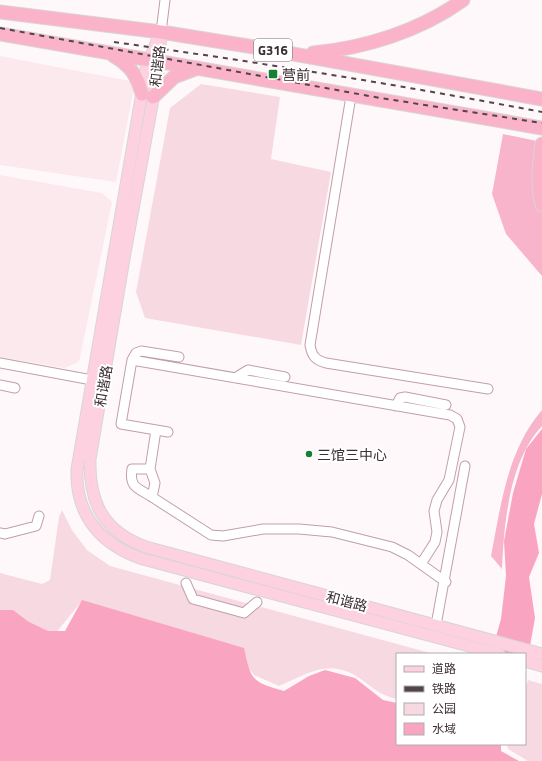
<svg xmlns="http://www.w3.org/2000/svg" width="542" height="761" font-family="'Titillium Web','Noto Sans SC',sans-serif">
	<rect width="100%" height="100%" fill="#fff8fa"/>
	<path fill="#fbe9ee" d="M0 56 135 82 116 182 0 165Z
		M0 175 102 193 112 202 79 362 64 368 0 357Z"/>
	<path fill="#f7d9e2" d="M201 84 280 97 271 159 331 172 301 345 145 318 136 292 170 108Z
		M62 510 72 530 87 550 110 566 434 654H397V699C382 696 374 689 362 680 330 657 310 673 279 686L254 675 234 650 81 602 55 634 0 611V573L42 584 50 580 59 517Z
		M528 680 542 684V761H528L508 749 507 744H525V689Z"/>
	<path fill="#f8b4ca" d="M503 134 542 142V276L506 234 492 194Z
		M542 410V426C509 461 504 524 502 569L491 556C501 505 507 451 542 410Z"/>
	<path fill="#f9a5c1" d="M542 429V494L534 524 539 553 529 577 535 618 525 674V654H491L501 619 506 576 504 541 513 493 526 449Z
		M82 600 244 648C251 680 251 682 284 691L309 676 325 670 355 678 383 700 397 703V744H501V751L519 761H0V610H13L29 622 48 631H65Z"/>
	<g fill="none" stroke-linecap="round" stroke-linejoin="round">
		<defs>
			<path id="minor" d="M161 32 165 0
				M351 96 310 345C312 356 315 360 326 363L488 389
				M132 360 136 353 141 351 179 357
				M0 363 92 380
				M235 378 248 370 285 377
				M0 385 15 388
				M396 406 400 398 405 397 446 405
				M156 430 150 469 155 483 152 497 211 535 223 536 263 529H299L332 532 392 547 408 555 446 582
				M168 432 121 424 132 360 450 415 457 419 460 427 449 480 437 500 434 511 437 532 435 542 421 564
				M150 469H132C129 488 138 488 152 497
				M0 533 5 534 36 526 39 516
				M186 583 193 599 244 613 257 602
				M436 625 465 466"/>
			<path id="major" d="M161 32 158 72 125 253 90 459C89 503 103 531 146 547L542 654
				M158 38 146 69 77 469C75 515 101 545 143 559L499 654
				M525 661 542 666"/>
			<path id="highway" d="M0 12 161 32 254 47 542 99
				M0 34 542 128
				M313 53C365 48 420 31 463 0
				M114 56C131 66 137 76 142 94
				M153 97 174 77 198 68
				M542 144C539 165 537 185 542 205"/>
		</defs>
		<use href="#minor" stroke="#c09fa9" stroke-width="11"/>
		<use href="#major" stroke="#d8d5d6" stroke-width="13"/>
		<use href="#highway" stroke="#d8d5d6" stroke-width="15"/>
		<use href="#minor" stroke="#fff" stroke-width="9"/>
		<use href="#major" stroke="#fdd1df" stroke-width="11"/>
		<use href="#highway" stroke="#fbb3ca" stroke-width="13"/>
		<path stroke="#524549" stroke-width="2" stroke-dasharray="5 5" stroke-linecap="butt" d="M0 28 380 98 542 123
			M114 42C257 62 400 85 542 112"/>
	</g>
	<g fill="#148036" stroke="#fff" stroke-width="1.5">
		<rect x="268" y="69" width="10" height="10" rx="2"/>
		<circle cx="309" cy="454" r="4"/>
	</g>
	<g text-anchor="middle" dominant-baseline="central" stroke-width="4" stroke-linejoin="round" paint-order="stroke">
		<rect fill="#fff" stroke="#766d70" stroke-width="1" x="254" y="39" width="38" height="22" rx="3"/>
		<g font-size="13" font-weight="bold" fill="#3c2f33">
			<text x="273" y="50">G316</text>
		</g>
		<g font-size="14" fill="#3c2f33" stroke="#fff">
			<text transform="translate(157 66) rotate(-83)">和谐路</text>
			<text transform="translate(103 386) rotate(-80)">和谐路</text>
			<text transform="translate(347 601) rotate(15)">和谐路</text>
		</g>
		<g font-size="14" fill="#3c2f33" stroke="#fff" text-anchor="start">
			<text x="282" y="74">营前</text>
			<text x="317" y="454">三馆三中心</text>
		</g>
	</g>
	<rect x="396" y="653" width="130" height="92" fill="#ffffff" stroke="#b1acad"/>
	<rect x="404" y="666" width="20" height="6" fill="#fdd1df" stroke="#b1acad"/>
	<text x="432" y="673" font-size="12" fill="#3c2f33">道路</text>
	<rect x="404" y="686" width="20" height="6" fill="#524549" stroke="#b1acad"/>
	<text x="432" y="693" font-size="12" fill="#3c2f33">铁路</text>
	<rect x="404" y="703" width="20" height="12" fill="#f7d9e2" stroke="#b1acad"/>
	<text x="432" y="713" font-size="12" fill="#3c2f33">公园</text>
	<rect x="404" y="723" width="20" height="12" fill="#f9a5c1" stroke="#b1acad"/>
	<text x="432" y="733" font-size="12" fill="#3c2f33">水域</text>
</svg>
